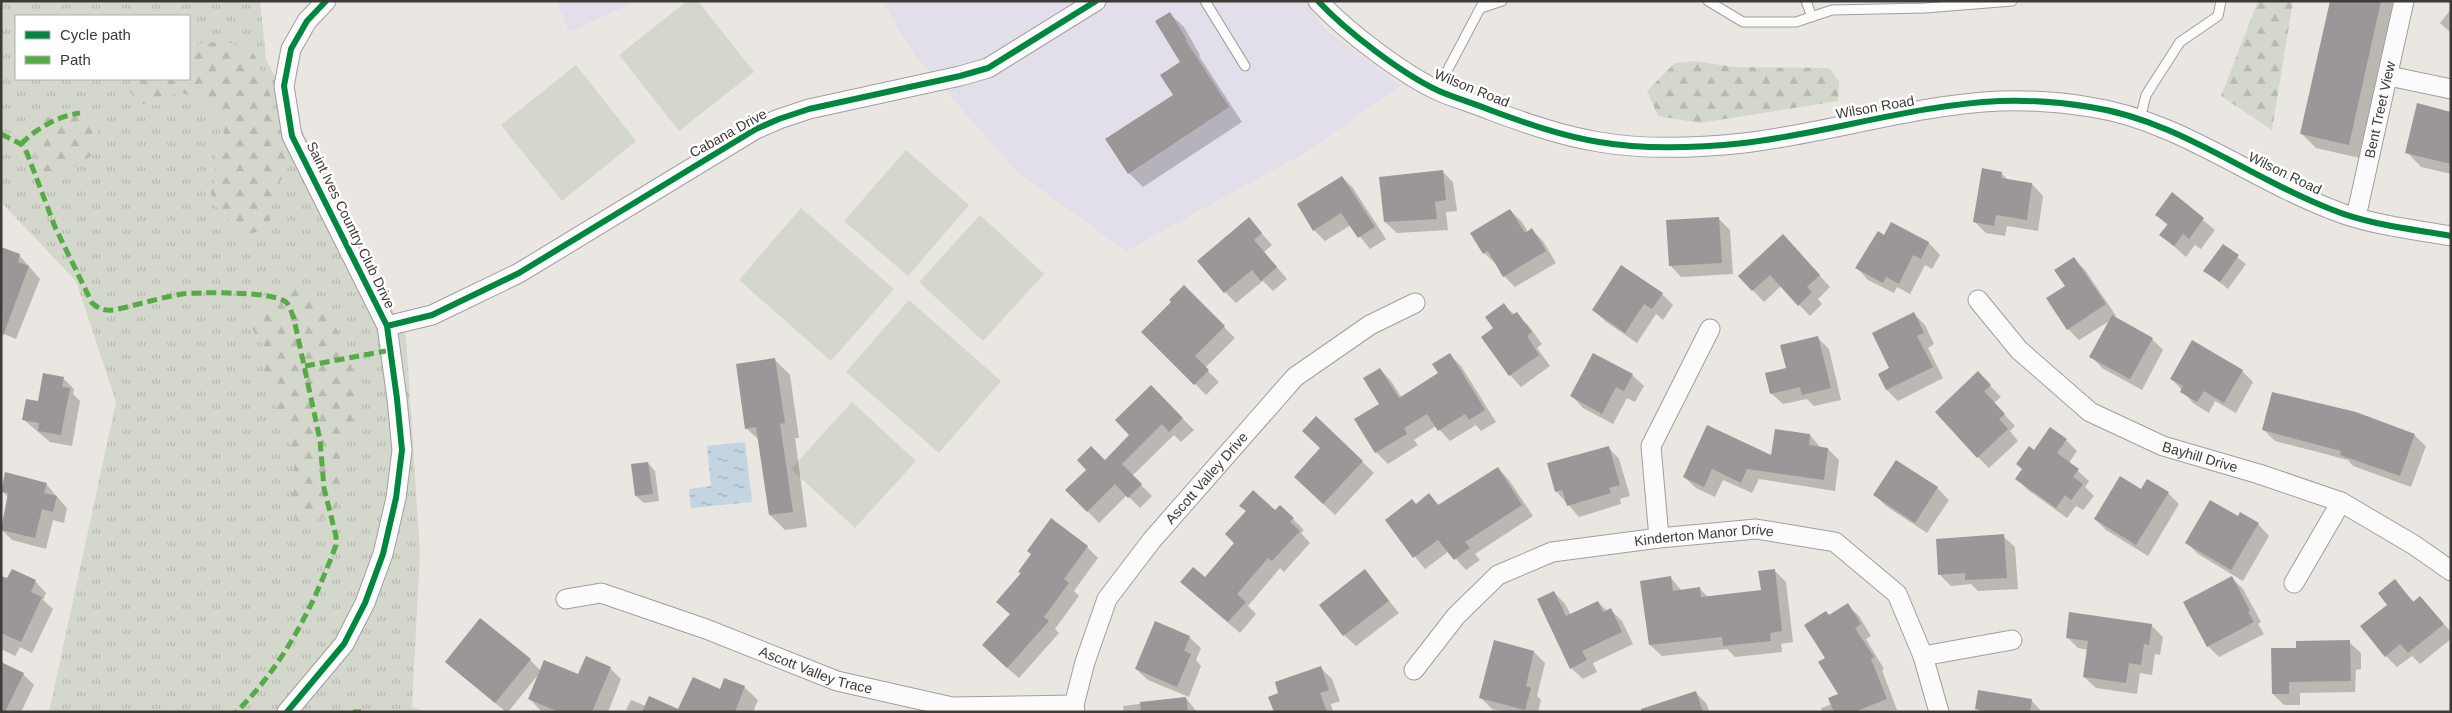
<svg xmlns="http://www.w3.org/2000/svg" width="2452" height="713" font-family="Arial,sans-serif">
	<defs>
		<pattern id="grass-tufts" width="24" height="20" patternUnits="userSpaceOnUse" patternTransform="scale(1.25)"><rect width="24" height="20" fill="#d4d7cb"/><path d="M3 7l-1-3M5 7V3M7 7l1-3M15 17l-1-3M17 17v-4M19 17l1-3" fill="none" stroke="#b7b9af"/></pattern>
		<pattern id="forest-firs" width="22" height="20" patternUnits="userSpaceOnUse" patternTransform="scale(1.25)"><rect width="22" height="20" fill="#d4d7cb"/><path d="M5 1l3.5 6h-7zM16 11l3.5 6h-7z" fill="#b7b9af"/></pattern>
		<pattern id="water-ripples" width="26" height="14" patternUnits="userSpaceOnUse" patternTransform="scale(1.25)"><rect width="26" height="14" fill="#c3d5e1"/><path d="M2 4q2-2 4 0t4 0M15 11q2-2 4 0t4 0" fill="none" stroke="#a0aeb7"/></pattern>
	</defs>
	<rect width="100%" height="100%" fill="#eae6e2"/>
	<path fill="#e3dfea" d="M557 1H637L569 32Z
		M882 1H1306L1323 27 1400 86 1308 151 1126 251 1018 173 915 56Z"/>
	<path fill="url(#grass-tufts)" fill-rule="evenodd" d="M1 1H260L266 59 406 337 420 552 412 707 428 712H49L116 402 76 281 1 202ZM16 16H189V79H16Z"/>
	<path fill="url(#forest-firs)" d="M2258 1H2293L2272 130 2221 96Z
		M213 42 232 43 254 54 269 89 274 113 288 149 287 174 273 187 272 208 268 231 244 234 234 229 225 215 214 205 211 193 215 176 216 154 224 133C214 106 205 99 178 92L158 105 138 104 130 91 132 79H189V45Z
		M1695 61 1733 67 1829 68 1839 81 1838 101 1700 123 1658 116 1647 91 1675 63Z
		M72 107 94 120 98 133 91 156 73 167 51 175 38 169 32 145 36 127 50 116Z
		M296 285C302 288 311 290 317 295 321 298 323 306 326 311 338 331 361 373 361 396 362 418 348 423 346 438 339 484 360 512 298 525L291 503 295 461 262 366 264 347 251 327 255 310 276 292Z"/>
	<path fill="#d4d7cb" d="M687 1H698L754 72 679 131 619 55Z
		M576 65 636 141 562 201 501 125Z
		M906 150 969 205 908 276 844 221Z
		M801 208 894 289 831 361 739 280Z
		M980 215 1044 274 983 341 919 282Z
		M909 300 1001 381 939 453 846 372Z
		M852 402 916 461 855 528 791 469Z"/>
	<path fill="url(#water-ripples)" d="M745 442 752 502 691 508 689 489 711 486 707 446Z"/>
	<path fill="#0003" d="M2331 1H2391L2397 8 2364 159 2316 148 2301 133Z
		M2451 9V33L2440 23Z
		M1169 13 1184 27 1200 55 1199 56 1242 122 1143 187 1129 173 1174 95 1182 62Z
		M2451 113V174L2421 167 2407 152Z
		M1442 171 1453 182 1457 211 1446 212 1448 230 1397 233 1385 222Z
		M2001 173 2009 181 2032 184 2043 196 2038 231 2007 226 2005 236 1986 233 1975 222Z
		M1342 177 1353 188 1386 239 1370 249 1351 225 1325 241 1314 230Z
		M2172 194 2215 230 2201 249 2195 245 2186 257 2161 235 2168 226 2157 215Z
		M1510 210 1522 222 1528 232 1532 230 1543 241 1556 263 1515 287 1504 276 1496 264 1484 253Z
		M1718 218 1730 230 1733 274 1681 277 1670 265Z
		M1249 219 1272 245 1264 252 1287 279 1273 291 1263 281 1236 303 1225 292Z
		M1891 224 1929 243 1940 255 1932 269 1925 265 1910 294 1897 287 1894 293 1868 280 1857 268 1885 237Z
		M2223 246 2246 264 2228 289 2205 271Z
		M1794 247 1830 287 1818 299 1822 304 1810 316 1781 286 1764 302 1739 276Z
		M1 248 20 256 40 279 16 339 1 333Z
		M2074 259 2085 270 2116 316 2114 318 2152 339 2163 350 2142 390 2102 368 2091 356 2111 320 2079 340 2068 329 2048 299 2066 286Z
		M1184 287 1235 338 1205 368 1219 382 1206 395 1143 332 1173 303Z
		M1662 294 1673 305 1663 320 1656 314 1637 343 1605 321 1593 310Z
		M1503 305 1528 325 1542 344 1537 348 1550 366 1521 387 1510 375 1483 337 1495 328Z
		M1913 313 1925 325 1934 344 1928 348 1943 378 1898 401 1887 390 1880 374 1891 369Z
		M1818 338 1829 349 1841 400 1814 406 1807 399 1783 404 1771 393 1787 369Z
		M1450 355 1461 366 1496 422 1481 431 1476 425 1450 441 1436 426 1414 440 1418 445 1388 464 1376 452 1356 419 1381 404 1380 369 1391 381 1402 398 1440 374Z
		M775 360 790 375 799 438H795L807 527 785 530 770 515 760 441 746 428Z
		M2242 371 2253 382 2236 413 2215 401 2209 413 2193 403 2171 378Z
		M1978 373 2001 397 1994 403 2015 426 2010 431 2018 441 1989 468 1978 457Z
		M1632 375 1644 386 1635 402 1627 398 1613 424 1583 408 1572 396Z
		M63 378 74 389 73 394 80 401 72 446 50 442 24 420Z
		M1151 387 1194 430 1181 442 1174 435 1132 476 1152 496 1140 508 1127 495 1099 523 1067 490 1105 462 1131 435Z
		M1316 418 1374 473 1335 515 1307 488 1322 449Z
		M1708 426 1772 456 1810 435 1821 448 1828 449 1839 460 1835 491 1759 479 1752 493 1723 480 1715 497 1696 488 1684 477Z
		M2264 430 2414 435 2426 446 2411 487 2353 466 2348 460 2275 441Z
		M2066 440 2077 451 2069 463 2089 481 2085 487 2094 496 2083 510 2076 506 2067 518 2028 490 2017 479Z
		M1608 447 1619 459 1630 496 1620 499 1621 504 1579 517 1556 491Z
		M1896 462 1937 488 1949 500 1927 533 1886 506 1875 495Z
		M648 463 655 471 659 501 644 503 636 496Z
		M1498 468 1509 480 1533 516 1475 554 1480 560 1466 570 1449 551 1425 569 1386 521 1416 505 1429 495 1440 506Z
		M46 484 67 508 64 523 53 520 46 549 12 540 1 529 9 498 2 491Z
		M2142 491 2168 493 2179 504 2148 556 2106 530 2095 519Z
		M1275 512 1293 519 1304 530 1301 533 1310 543 1284 572 1280 568 1248 606 1256 614 1240 633 1193 593 1205 579Z
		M2240 514 2258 524 2269 536 2243 581 2198 554 2187 543 2238 518Z
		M2003 536 2015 547 2018 589 1978 591 1971 584 1951 586 1940 575Z
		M1087 547 1098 558 1074 591 1079 596 1055 629 1059 633 1019 678 995 657 1011 615 997 602Z
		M1365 571 1399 613 1356 646 1344 635Z
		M1775 571 1786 582 1793 642 1781 644 1782 652 1735 657 1727 649 1662 656 1650 645 1641 582 1670 577 1682 591 1699 588 1708 597 1762 591Z
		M1 577 8 580 35 581 46 593 43 600 53 609 32 653 20 647 15 656 1 649Z
		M2232 578 2243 589 2261 622 2258 624 2264 634 2219 657 2208 646Z
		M2395 581 2414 602 2420 597 2451 632V639L2420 664 2412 656 2397 667 2386 656Z
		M1554 592 1565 604 1571 615 1598 602 1607 611 1610 609 1622 621 1633 644 1593 663 1597 672 1583 679 1571 668Z
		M1847 605 1859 616 1871 636 1866 639 1884 669 1882 670 1897 710 1822 712 1821 708 1832 704 1840 694 1827 659 1830 616Z
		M2151 625 2163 637 2160 655 2155 654 2152 675 2140 673 2137 694 2096 688 2084 677 2088 650 2078 648 2067 637Z
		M1189 637 1201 648 1196 660 1201 666 1189 697 1148 680 1136 669Z
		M2349 642 2361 653V669L2356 670 2355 692 2300 693V705H2284L2273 694 2297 649Z
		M1534 652 1545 663 1537 696 1541 700 1538 712H1503L1492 709 1480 697Z
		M530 660 541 671 579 676 610 668 621 679 608 712H545L540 710 529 698 538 675 508 712H506L446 662Z
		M1321 668 1332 679 1340 701 1331 704 1333 712H1275L1280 694Z
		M23 674 34 685 21 712H1Z
		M744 687 758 700 753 712 626 710 631 700 646 706 679 711 721 691Z
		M1695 692 1707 704 1709 712H1637Z
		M1186 698 1197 712H1124L1123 706Z
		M2031 700 2042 712H1980L1977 709Z"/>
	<path fill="#9b9799" d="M2330 1H2381L2349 145 2300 134Z
		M1170 12 1187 40 1186 41 1229 107 1128 174 1105 139 1173 95 1160 75 1180 62 1155 21Z
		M2417 103 2451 112V164L2405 153Z
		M1982 168 2002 172 2001 178 2032 183 2027 220 1996 215 1994 226 1973 222Z
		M1443 170 1446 200 1435 202 1437 219 1384 222 1379 177Z
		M1342 176 1375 227 1358 238 1341 213 1313 231 1297 204Z
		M2172 192 2204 218 2189 239 2183 234 2174 246 2159 235 2168 224 2155 215Z
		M1510 209 1525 233 1532 228 1546 251 1503 277 1488 251 1483 254 1470 233Z
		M1249 217 1262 233 1254 240 1277 267 1261 281 1252 270 1224 293 1197 261Z
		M1719 217 1722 263 1669 266 1666 220Z
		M1891 222 1929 242 1921 259 1913 255 1899 284 1886 277 1883 283 1855 268 1878 231 1884 235Z
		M1783 234 1820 275 1807 287 1812 292 1798 306 1770 275 1752 291 1738 276Z
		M2223 244 2239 255 2220 282 2203 271Z
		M1 247 20 254 18 262 29 266 3 336Z
		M2074 257 2106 304 2067 330 2046 298 2065 286 2054 270Z
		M1621 265 1663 293 1652 309 1644 304 1625 333 1592 310Z
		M1184 285 1225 326 1195 356 1209 370 1194 385 1141 332 1171 302 1169 300Z
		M1504 303 1512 315 1517 312 1532 332 1527 336 1539 355 1509 376 1481 337 1493 328 1485 317Z
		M1914 312 1924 333 1917 336 1933 367 1886 390 1878 374 1889 368 1872 333Z
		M2112 315 2153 338 2130 379 2089 357Z
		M1818 336 1831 388 1802 395 1800 387 1770 394 1765 373 1786 368 1780 345Z
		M2192 340 2243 370 2224 403 2204 391 2197 402 2180 392 2183 386 2170 379Z
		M1450 353 1485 410 1469 420 1465 414 1438 431 1427 414 1404 428 1407 434 1375 453 1354 419 1379 404 1363 378 1380 368 1399 398 1438 373 1432 364Z
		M1593 353 1633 374 1624 391 1616 387 1602 414 1570 396Z
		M775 358 785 423 780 424 793 512 769 515 756 427 745 429 736 364Z
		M1978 371 1991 385 1984 391 2005 414 1999 419 2008 429 1977 458 1935 412Z
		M43 373 64 377 62 387 70 388 61 435 38 431 39 423 22 420 26 399 38 401Z
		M1151 385 1183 418 1169 432 1162 424 1122 464 1142 484 1128 498 1115 484 1087 512 1065 490 1086 470 1077 460 1091 446 1105 460 1129 435 1115 420Z
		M2272 392 2356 412 2415 434 2400 476 2340 455 2341 451 2262 430Z
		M1316 416 1363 461 1323 504 1294 477 1320 448 1302 431Z
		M1707 425 1771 455 1775 429 1810 434 1809 445 1828 448 1824 480 1747 469 1741 483 1712 469 1704 487 1683 477Z
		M2050 427 2067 439 2057 453 2079 469 2073 477 2083 484 2071 500 2065 495 2056 508 2015 479 2022 469 2016 464 2029 446 2034 450Z
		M1609 446 1620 485 1609 488 1611 493 1567 506 1562 490 1555 492 1547 463Z
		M1896 460 1938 487 1915 523 1873 495Z
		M648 462 653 494 635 496 631 464Z
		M1498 467 1522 505 1465 542 1470 548 1454 560 1438 540 1413 558 1385 520 1412 499 1416 504 1429 493 1438 505Z
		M5 472 47 483 44 493 57 496 53 512 42 509 35 538 1 530 8 493 1 492Z
		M2120 476 2141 489 2147 479 2169 492 2136 545 2094 519Z
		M1253 490 1275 510 1280 505 1294 518 1290 522 1300 531 1272 561 1268 558 1237 594 1246 602 1228 622 1180 582 1193 567 1205 577 1234 543 1225 534 1246 511 1239 506Z
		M2210 500 2238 516 2240 512 2259 523 2231 570 2185 543Z
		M1051 518 1088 546 1064 579 1069 583 1044 617 1049 621 1007 668 982 645 1010 614 996 602 1021 573 1018 572 1031 554 1027 551Z
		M2004 534 2007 578 1965 580V573L1938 575 1936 539Z
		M12 569 36 580 31 592 42 597 21 642 1 633V576L7 578Z
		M1365 569 1389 601 1343 636 1319 605Z
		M1775 569 1782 631 1770 633 1771 641 1723 646 1722 637 1649 645 1640 581 1671 576 1673 591 1700 587 1701 597 1761 590 1758 571Z
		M2232 576 2250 611 2248 612 2254 622 2207 647 2183 602Z
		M2395 579 2413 602 2420 596 2444 624 2408 653 2400 644 2385 657 2360 626 2387 605 2378 593Z
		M1554 591 1566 616 1598 601 1603 612 1611 608 1622 632 1582 651 1587 660 1570 669 1537 599Z
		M1848 603 1861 624 1855 628 1874 657 1871 659 1887 699 1854 712H1834L1828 698 1838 694 1818 662 1825 658 1804 625 1826 611 1829 615Z
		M2069 612 2152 624 2149 645 2144 644 2141 665 2129 663 2126 683 2083 677 2088 641 2066 638Z
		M480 618 531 659 495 703 445 662Z
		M1155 621 1190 636 1184 651 1191 654 1177 687 1135 669Z
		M1494 640 1534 651 1526 686 1531 688 1525 710 1479 698Z
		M2350 640 2351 681 2289 682V694H2272L2271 648H2296V641Z
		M586 656 611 667 592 712H559L528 699 544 660 578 674Z
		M1 662 24 673 5 712H1Z
		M1321 666 1329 690 1320 693 1327 712H1274L1268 697 1278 693 1275 682Z
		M693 677 720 689 724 678 745 686 735 712H642L649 696 678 709Z
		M1978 690 2032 699 2030 712H1992L1975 709Z
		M1696 691 1703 712H1641V709Z
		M1186 697 1188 712H1141L1140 702Z"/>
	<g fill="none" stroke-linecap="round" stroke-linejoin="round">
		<defs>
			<path id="lane" d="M1205 1 1245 66
				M1708 1 1743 22H1796L1832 10 1925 8 2012 1
				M1806 1 1812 17
				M1481 8 1502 1
				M1437 90 1484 1
				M2140 119 2146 95 2180 42 2218 16 2221 1"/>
			<g id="street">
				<path d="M1318 1C1346 31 1402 74 1439 91 1455 98 1473 103 1490 110 1525 123 1562 136 1599 142 1645 150 1697 148 1744 143 1829 133 1913 105 2000 101 2030 100 2060 102 2090 107 2178 120 2251 179 2333 210 2370 225 2412 229 2451 236"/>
				<path d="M2389 76 2451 89"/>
				<path id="s1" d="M2356 217 2404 1"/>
				<path id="s2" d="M1978 300 2019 350 2090 412 2163 446 2259 474 2341 502 2414 545 2451 571"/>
				<path d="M387 326 432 315 519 273 756 129 779 119 809 109 960 76 988 68 1096 1"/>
				<path d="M1659 538 1651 446 1710 329"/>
				<path d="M2294 583 2341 502"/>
				<path id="s3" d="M566 599 601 593 706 629 837 681 952 707 1074 705"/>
				<path d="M1923 656 2012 640"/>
				<path id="s4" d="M1414 670 1456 616 1498 575 1552 552 1659 538 1756 529 1835 542 1897 594 1923 656 1939 712"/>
				<path d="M287 712 344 644 365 603 383 554 396 498 402 450 397 399 387 326 292 136 284 86 291 49 307 21 326 1"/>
				<path id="s5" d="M1075 712 1074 705 1085 662 1107 599 1152 540 1295 377 1370 325 1415 303"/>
			</g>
		</defs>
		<use href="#lane" stroke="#a29e9c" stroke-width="11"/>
		<use href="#street" stroke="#a29e9c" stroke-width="21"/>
		<use href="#lane" stroke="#fcfbfb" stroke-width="9"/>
		<use href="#street" stroke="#fcfbfb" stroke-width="19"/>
		<path stroke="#55ac46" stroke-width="5" stroke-dasharray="10 5" stroke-linecap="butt" d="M1 134 21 144 27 153 55 227 92 303C99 309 105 311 114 310 137 305 159 298 182 294 200 292 273 291 286 302 290 306 292 314 294 319L320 440 324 488 336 536V545C314 605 283 667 236 712
			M21 144C37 128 58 116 80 113
			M305 366 391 350
			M353 712H361"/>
		<defs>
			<path id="cycleway" d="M1318 1C1346 31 1402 74 1439 91 1455 98 1473 103 1490 110 1525 123 1562 136 1599 142 1645 150 1697 148 1744 143 1829 133 1913 105 2000 101 2030 100 2060 102 2090 107 2178 120 2251 179 2333 210 2370 225 2412 229 2451 236
				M387 326 432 315 519 273 756 129 779 119 809 109 960 76 988 68 1096 1
				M287 712 344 644 365 603 383 554 396 498 402 450 397 399 387 326 292 136 284 86 291 49 307 21 326 1"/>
		</defs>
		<use href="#cycleway" stroke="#fff" stroke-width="9"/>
		<use href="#cycleway" stroke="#00873e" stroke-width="6"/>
	</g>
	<g text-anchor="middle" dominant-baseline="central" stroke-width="5" stroke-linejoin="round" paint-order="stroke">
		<g font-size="14" fill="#3e3a38" stroke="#fff">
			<text transform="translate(1472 88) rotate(22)">Wilson Road</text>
			<text transform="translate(1875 107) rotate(-10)">Wilson Road</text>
			<text stroke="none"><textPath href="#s1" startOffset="110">Bent Treet View</textPath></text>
			<text transform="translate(728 133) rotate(-29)">Cabana Drive</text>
			<text transform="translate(2285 173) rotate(26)">Wilson Road</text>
			<text transform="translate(351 225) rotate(64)">Saint Ives Country Club Drive</text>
			<text stroke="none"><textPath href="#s2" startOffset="278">Bayhill Drive</textPath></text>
			<text stroke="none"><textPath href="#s5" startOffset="275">Ascott Valley Drive</textPath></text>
			<text stroke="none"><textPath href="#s4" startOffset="339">Kinderton Manor Drive</textPath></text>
			<text stroke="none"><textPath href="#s3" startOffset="264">Ascott Valley Trace</textPath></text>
		</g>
	</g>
	<rect width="2452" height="713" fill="none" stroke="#3e3a38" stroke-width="5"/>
	<rect x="15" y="15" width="175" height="65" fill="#ffffff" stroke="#b2b0af"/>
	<rect x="25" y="31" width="25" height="8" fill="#00873e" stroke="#b2b0af"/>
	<text x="60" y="40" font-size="15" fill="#3e3a38">Cycle path</text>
	<rect x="25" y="56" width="25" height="8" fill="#55ac46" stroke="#b2b0af"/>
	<text x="60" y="65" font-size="15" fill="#3e3a38">Path</text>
</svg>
